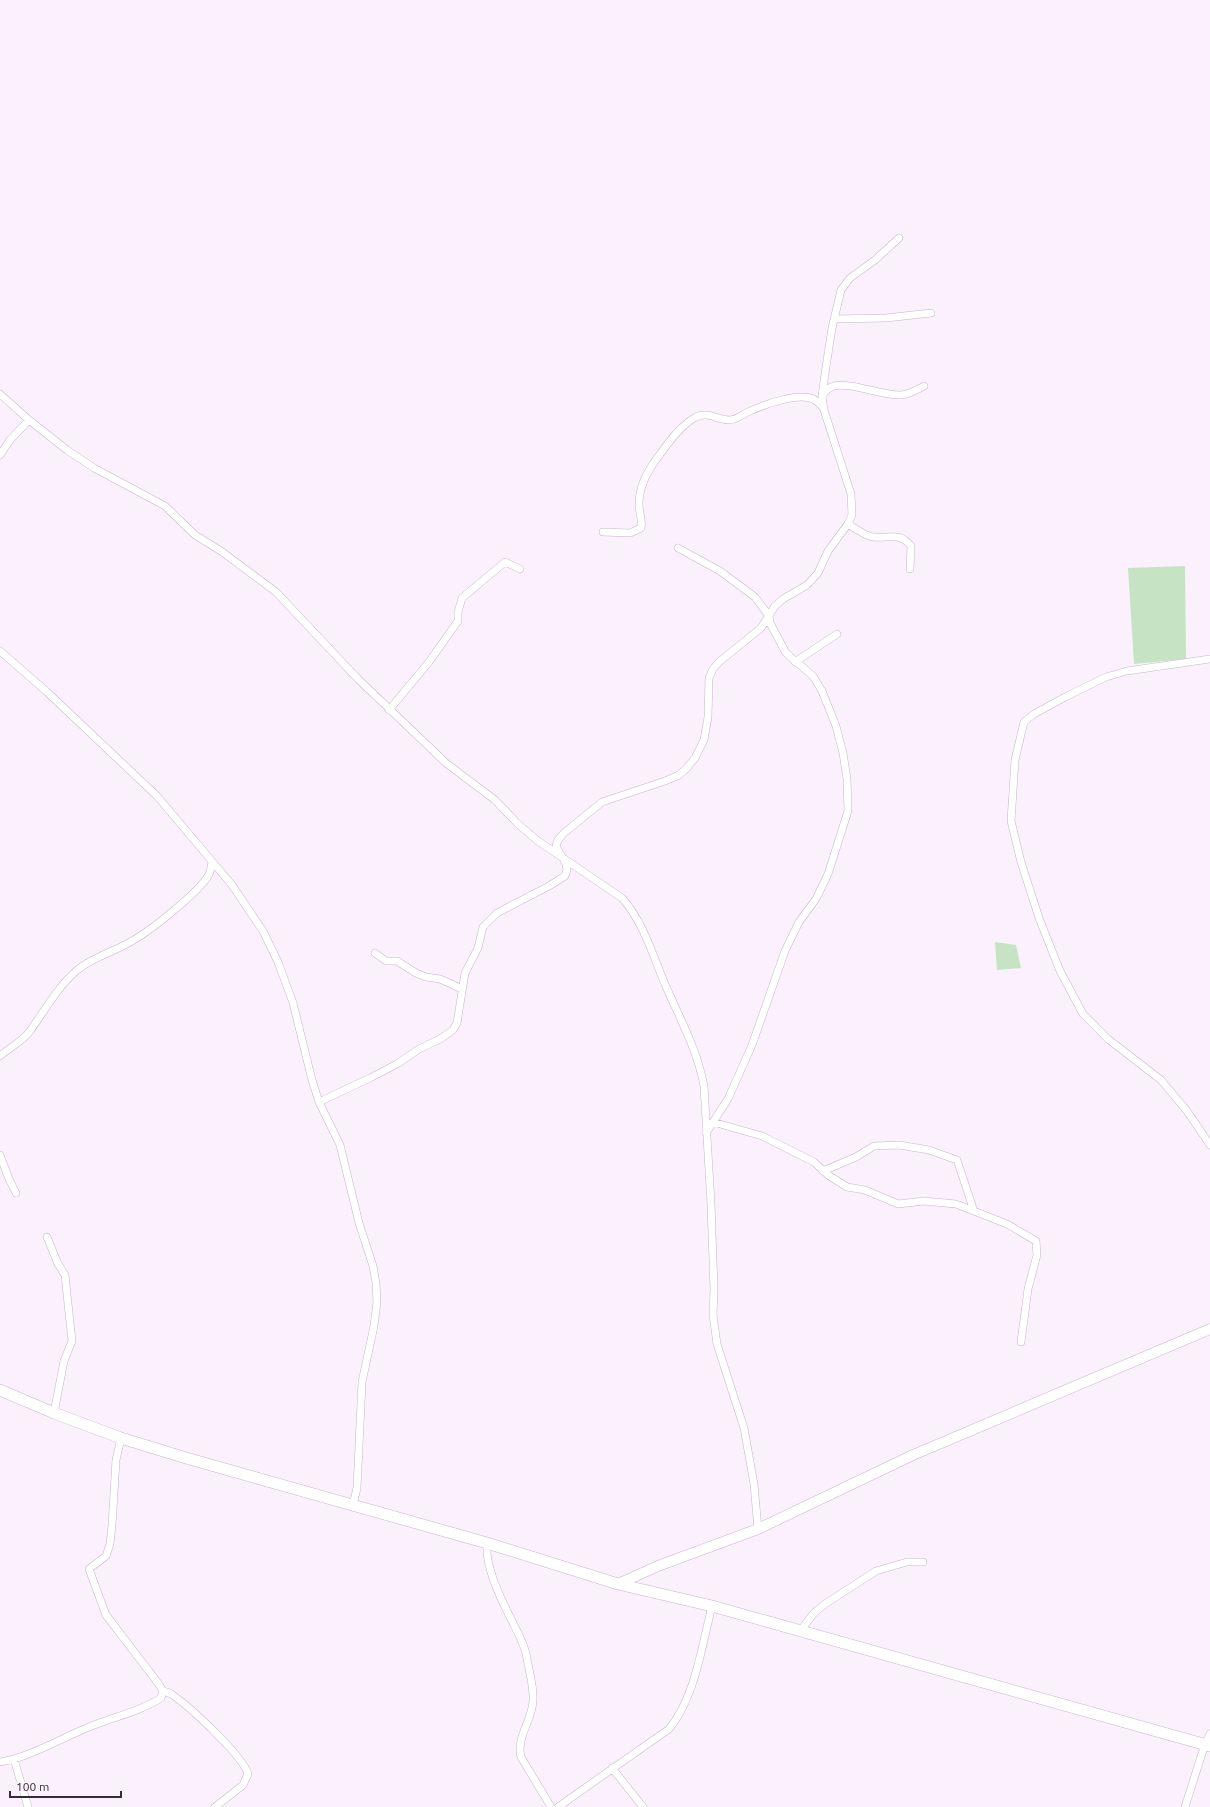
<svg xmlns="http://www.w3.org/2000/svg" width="1210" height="1807" font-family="Ubuntu,sans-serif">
	<rect width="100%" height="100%" fill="#faf1fc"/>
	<path fill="#c6e4c3" d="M1185 566 1186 659 1134 664 1128 568Z
		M995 942 1016 945 1021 968 997 970Z"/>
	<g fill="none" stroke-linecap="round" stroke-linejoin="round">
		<defs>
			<path id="street" d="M834 319 886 318 931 313
				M0 394 29 420 67 450 94 468 165 506 195 535 221 551 276 592 358 679 446 763 495 800 519 825 538 841 622 898C645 924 654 960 668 991 683 1025 697 1050 704 1086L711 1204 714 1289 713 1315 717 1344 744 1428 754 1484 758 1529
				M822 396C824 393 827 389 831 387 846 380 882 396 901 395 910 394 917 390 924 386
				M0 455 10 440 29 420
				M848 524C855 528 865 536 873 537 889 539 899 531 911 546L910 569
				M603 532 630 533 641 528C643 521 639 512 639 504 639 486 648 470 658 457 668 443 681 425 696 417 708 411 717 420 729 420 736 420 742 415 748 412 763 405 798 392 813 399 818 401 821 405 824 409
				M678 548 720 571 755 597 769 616 770 623 786 653 813 676 822 691 836 726 843 753 847 779 848 811 828 874 816 899 799 922 785 951 752 1045 728 1099 706 1133
				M0 651 46 691 157 796 232 885 263 931 278 962 293 1003 312 1080 319 1102 340 1145 359 1223 373 1266 376 1283 377 1302 374 1326 362 1382 357 1488 353 1505
				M1210 659 1127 671 1106 677 1065 697 1034 714 1024 722 1015 760 1011 821 1021 862 1039 918 1060 971 1083 1014 1108 1039 1161 1080 1187 1111 1210 1145
				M795 662 837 634
				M389 710 429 662 458 621V612L462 598 505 562 520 569
				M375 953 386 961H397L416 973 426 977 440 979 462 989
				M0 1056C9 1048 23 1041 30 1031 45 1010 57 988 76 971 92 957 114 952 132 941 150 931 198 893 208 876 211 872 211 866 212 862
				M319 1102 370 1078 397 1064 419 1049 440 1039 453 1030 457 1023 465 973 478 948 483 927 497 913 549 886 565 876 567 870 566 864 556 846 558 840 564 833 602 802 665 781 679 775 686 769 695 758 704 740 708 717 709 678 713 669 719 662 761 628 775 606 783 599 807 585 818 573 828 551 848 524 852 515 851 494 824 410 822 396 826 367 832 328 841 290 850 278 875 260 899 238
				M713 1122 762 1136 814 1162 828 1175 847 1187 865 1190 898 1204 924 1201 956 1204 1007 1224 1036 1241 1037 1255 1028 1289 1021 1342
				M0 1155 9 1179 16 1193
				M823 1171 856 1157 874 1146 899 1145 929 1150 957 1160 974 1211
				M47 1237 58 1264 65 1275 72 1341 64 1361 54 1413
				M487 1543C485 1568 501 1599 512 1621 518 1633 525 1645 527 1658 529 1672 534 1687 533 1701 532 1721 516 1737 521 1757L551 1807
				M800 1631 814 1613 825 1604 876 1571 907 1562H923
				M163 1691C167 1692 171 1693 174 1696 191 1708 243 1756 248 1774L243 1785 215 1807
				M14 1759 28 1807
				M0 1762C26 1759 64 1737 89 1727 113 1717 139 1712 161 1698L163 1691 158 1683 106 1615 89 1569 106 1556 110 1544 112 1525 116 1460 121 1438
				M612 1768 643 1807
				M558 1807 669 1729C695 1698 702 1645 712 1606
				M1185 1807 1205 1744 1210 1734"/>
			<path id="secondary" d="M618 1584 658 1566 758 1529 913 1455 1210 1329"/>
			<path id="primary" d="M0 1390 54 1413 121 1438 186 1458 487 1543 618 1584 712 1606 1210 1746"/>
		</defs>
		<use href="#street" stroke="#c8b3cd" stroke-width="8"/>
		<use href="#secondary" stroke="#c8b3cd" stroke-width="11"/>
		<use href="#primary" stroke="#c8b3cd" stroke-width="12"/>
		<use href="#street" stroke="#fff" stroke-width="7"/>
		<use href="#secondary" stroke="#fff" stroke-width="10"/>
		<use href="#primary" stroke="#fff" stroke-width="11"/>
	</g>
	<path d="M10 1791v6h111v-6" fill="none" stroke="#342c36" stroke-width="2"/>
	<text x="16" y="1791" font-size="12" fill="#342c36" stroke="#faf1fc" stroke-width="3" paint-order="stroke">100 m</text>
</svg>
